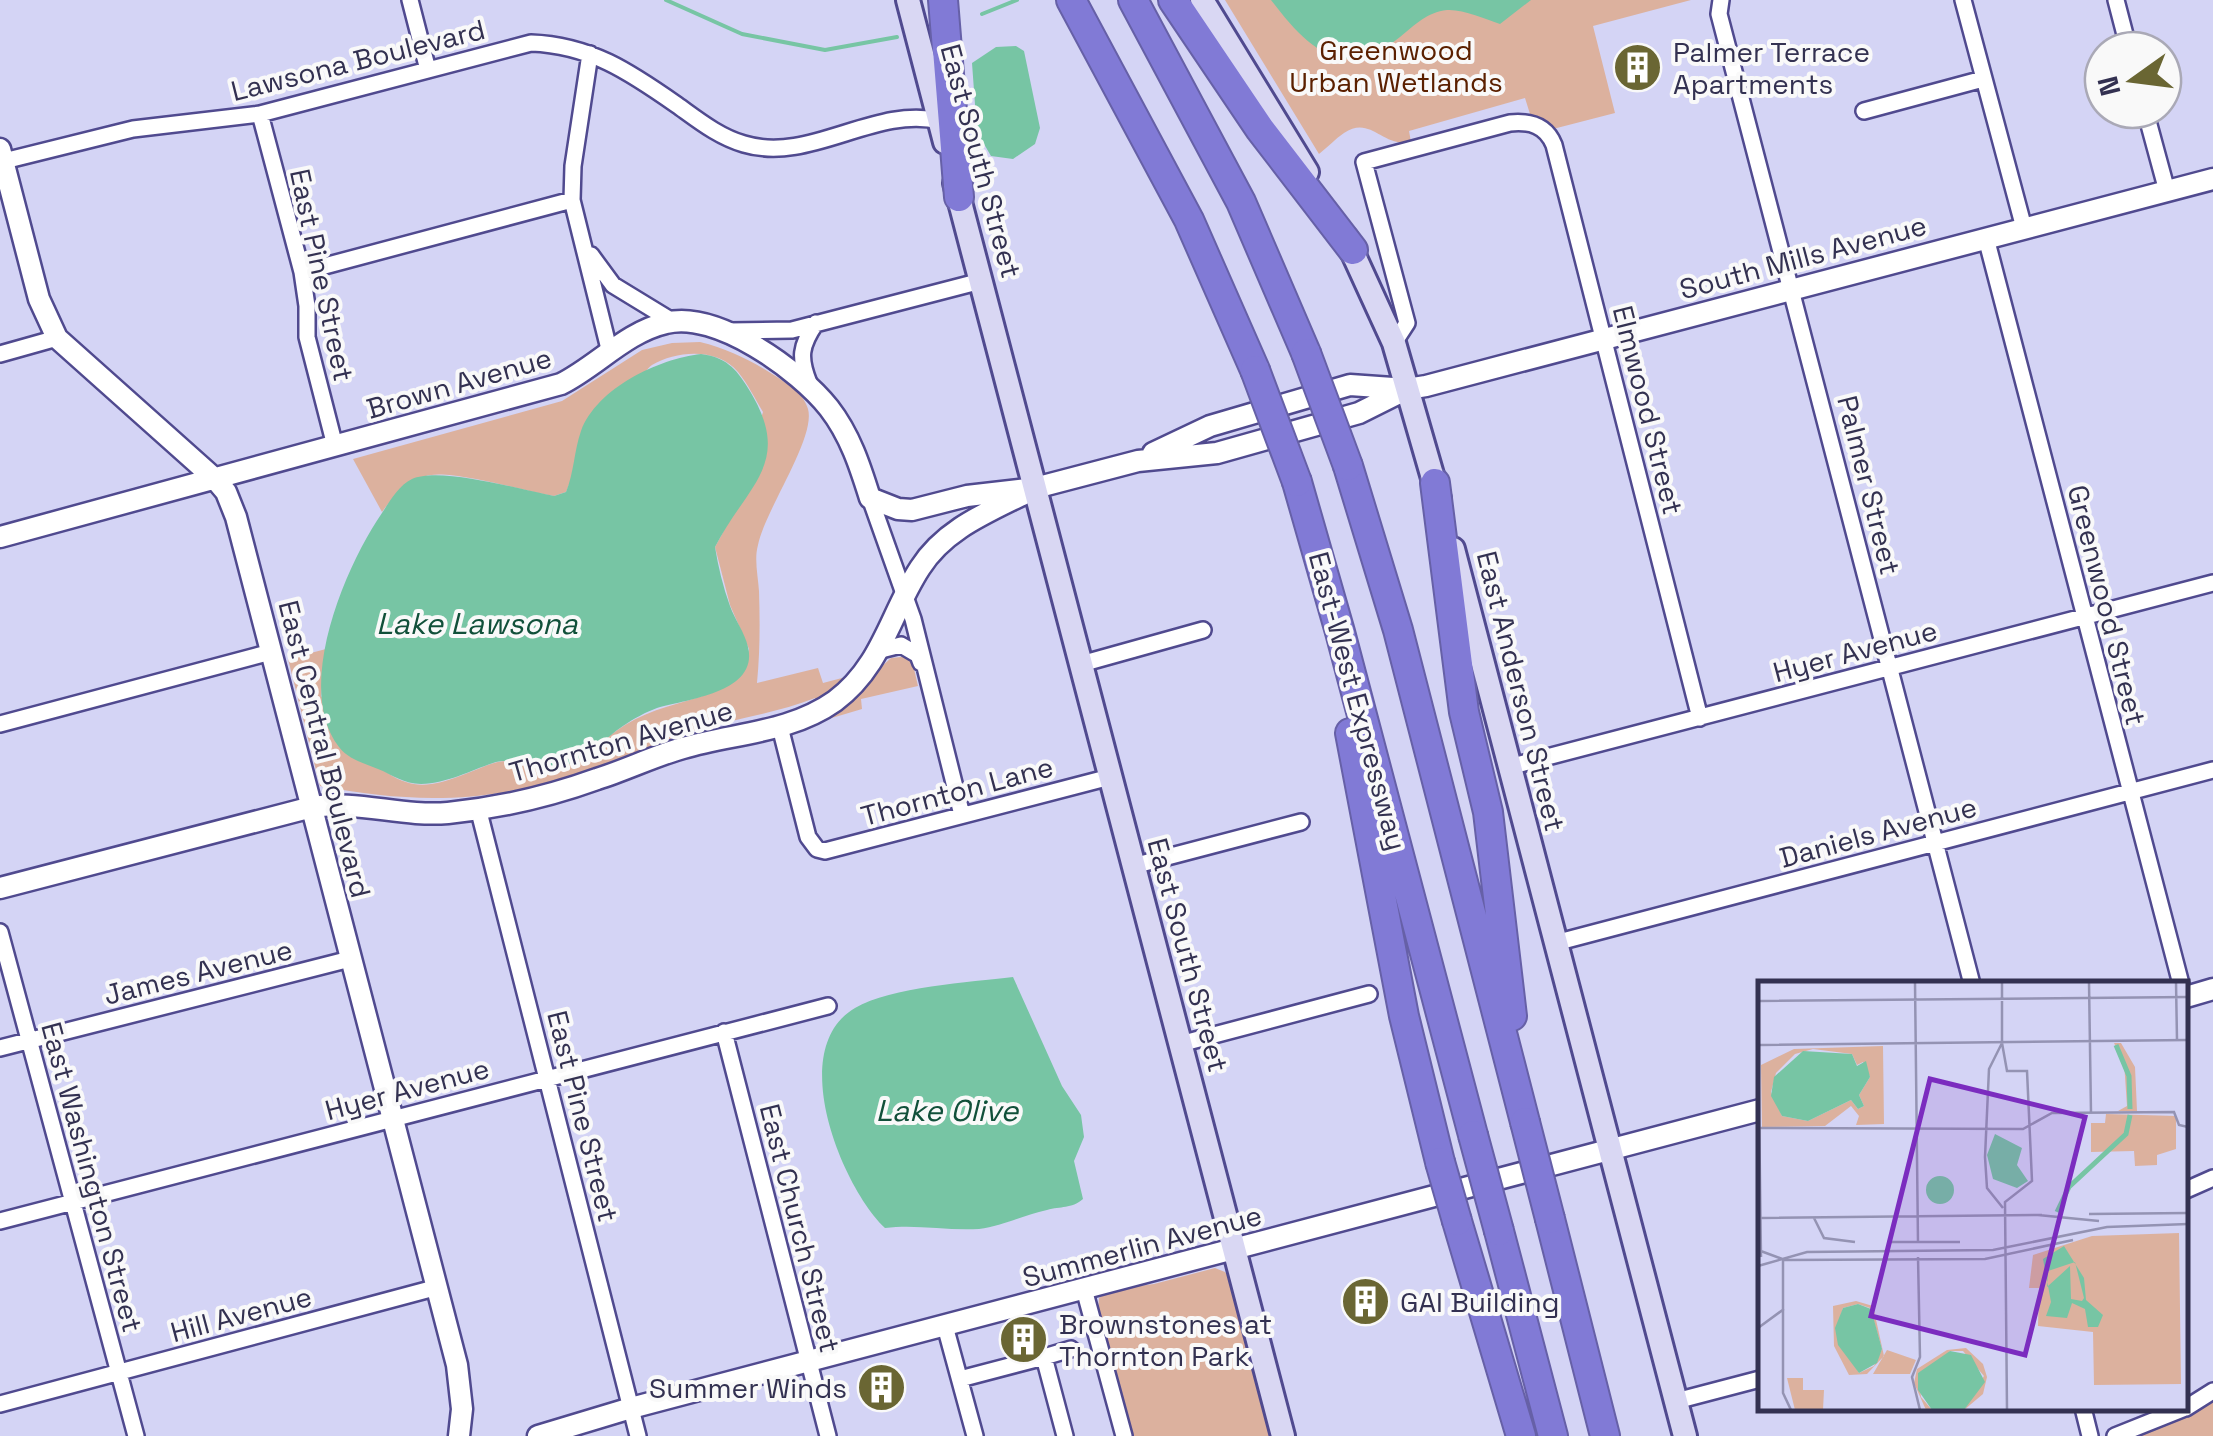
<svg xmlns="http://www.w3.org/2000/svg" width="2213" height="1436" font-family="'Space Grotesk',sans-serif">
	<rect width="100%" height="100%" fill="#d4d4f5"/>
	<path fill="#dcb19e" d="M1225 0H1691L1593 26 1615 113 1553 129 1530 114 1525 98 1409 131 1411 142C1382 148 1371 115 1344 133 1335 139 1328 147 1319 154Z
		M700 342C729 349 752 361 777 377 789 385 804 394 808 409 816 438 765 510 758 545 754 559 758 576 759 591 760 622 760 652 757 683L818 668 823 683 880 668 891 658 911 656 918 686 861 699 862 709 825 720 815 698C774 714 731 719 690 732 646 746 605 766 561 779 476 804 405 802 320 786L288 659 326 649 321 696C344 725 370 771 406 782 434 792 468 771 494 763 512 757 529 769 546 768 578 768 600 740 625 725 652 708 681 704 711 693 722 689 733 680 743 673L749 649 730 605 715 547 728 523 763 412C755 399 748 384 738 372 718 348 678 350 652 365 639 374 584 461 571 480L566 492 554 496C525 491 456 471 431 475 412 477 392 498 382 512L353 459 562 401 642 350 672 343Z
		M1215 1268 1225 1272 1231 1281 1272 1436H1130L1098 1312 1099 1298 1109 1290 1154 1284Z
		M2213 1400V1436H2134L2183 1418Z"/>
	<path fill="#77c5a4" d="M1271 0H1531L1500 24C1485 19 1463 9 1447 10 1427 12 1415 25 1400 37 1343 84 1307 47 1271 0Z
		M1016 46 1024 51 1040 128 1035 144 1013 159 991 156 977 132 972 63 996 47Z
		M701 354C725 357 736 368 748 388 795 463 748 483 715 547 718 566 723 587 730 606 735 620 745 633 748 647 759 693 685 699 657 708 646 712 633 719 623 726 599 742 577 771 545 768 528 767 510 757 493 763 469 771 448 783 421 784 404 784 393 775 378 769 364 763 349 760 339 747 293 688 346 565 382 513 390 501 399 485 412 479 440 466 521 490 554 496L566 492C574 473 574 451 581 431 597 388 658 359 701 354Z
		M1013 977 1062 1086 1081 1115 1084 1137 1074 1161 1083 1199C1071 1209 1061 1206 1047 1210 1023 1215 1003 1226 979 1229 947 1231 917 1224 885 1228 842 1187 785 1049 855 1008 891 987 970 982 1013 977Z"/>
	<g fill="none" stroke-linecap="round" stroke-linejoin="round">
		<path stroke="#77c5a4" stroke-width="4" d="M666 0 742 34 825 50 897 37
			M982 14 1017 0"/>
		<defs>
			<path id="minor" d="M410 0 428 70
				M1721 0 1719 14 1972 984
				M1963 0 2024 228
				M2116 0 2129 50
				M590 54 573 166 572 200 610 353
				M2145 110 2167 191
				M1864 111 1983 79
				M260 114 302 272 307 306V337L335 446
				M0 162 133 129 260 114 531 43C590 45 630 72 677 105 698 120 719 137 744 144 810 164 875 105 940 121
				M1986 238 2181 984
				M591 255 613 285 672 321
				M302 272 572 200
				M730 331 792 330 981 281
				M1394 343 1407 323 1364 162 1510 123C1530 121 1546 125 1554 145L1700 718
				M0 354 57 338
				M809 383C799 358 800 346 816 323
				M870 498 913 619 962 815
				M881 650 901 645 918 655 921 663
				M1081 664 1203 630
				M0 724 271 652
				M780 727 808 837 817 849 825 851 1110 777
				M1509 767 2213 583
				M478 808 638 1436
				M1133 866 1301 822
				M0 932 136 1436
				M1555 943 2213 770
				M724 1032 828 1436
				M1180 1044 1369 994
				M0 1048 350 959
				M2186 1190 2213 1178
				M0 1221 828 1006
				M1084 1289 1124 1436
				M945 1326 975 1436
				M1044 1357 1071 1349
				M960 1379 1044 1357 1065 1436
				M1676 1401 1760 1379
				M0 1404 438 1287
				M2083 1408 2090 1436
				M2186 1408 2213 1391
				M2115 1436 2185 1408"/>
			<path id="tertiary" d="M0 149 39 299 57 338 215 479 226 492 236 517 457 1365 462 1409 459 1436
				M1153 453 1210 426 1350 385 1407 389 1426 386 2213 179
				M0 537 561 384C597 366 626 332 666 323 716 310 799 370 829 408 850 435 860 466 870 498L898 509 912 510 967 496 1035 488 1138 461 1217 453 1359 413 1407 389
				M0 888 312 807C357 800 402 817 448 813 498 808 550 796 597 779 626 770 654 756 683 748 734 733 790 733 835 701 882 666 890 614 920 568 944 530 986 513 1024 494
				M2186 997 2213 989
				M538 1436 631 1408 1760 1110"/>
			<path id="secondary" d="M908 0 945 142
				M1202 0 1307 172
				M955 183 1283 1436
				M1346 238 1394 343 1439 499
				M1453 549 1685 1436"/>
			<path id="motorway" d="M943 0 959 197
				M1071 0 1189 220 1255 370
				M1133 0 1241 202 1306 353
				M1173 0 1260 129 1353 250
				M1348 466 1398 630 1525 1122
				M1297 482 1340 632 1473 1135
				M1435 483 1464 712 1488 812 1512 1016
				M1350 733 1404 1016 1440 1162
				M1550 1219 1605 1436
				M1457 1221 1521 1436
				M1499 1231 1553 1436"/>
		</defs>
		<use href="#minor" stroke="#504a8f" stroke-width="20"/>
		<use href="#tertiary" stroke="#504a8f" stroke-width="25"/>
		<use href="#secondary" stroke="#504a8f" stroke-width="28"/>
		<use href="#motorway" stroke="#6660a7" stroke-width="32"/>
		<use href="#minor" stroke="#fff" stroke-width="15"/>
		<use href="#tertiary" stroke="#fff" stroke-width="20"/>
		<use href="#secondary" stroke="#d9d7f3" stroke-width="22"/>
		<use href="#motorway" stroke="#817ad6" stroke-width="28"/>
		<defs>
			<path id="motorway-bridge" d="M1306 353 1348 466
				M1255 370 1297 482
				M1525 1122 1550 1219
				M1473 1135 1499 1231
				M1440 1162 1457 1221"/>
		</defs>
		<use href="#motorway-bridge" stroke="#6660a7" stroke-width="32" stroke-linecap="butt"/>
		<use href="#motorway-bridge" stroke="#817ad6" stroke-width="28"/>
	</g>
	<defs>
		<symbol id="building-disc" viewBox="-11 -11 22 22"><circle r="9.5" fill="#6a6633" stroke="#f9f9f9"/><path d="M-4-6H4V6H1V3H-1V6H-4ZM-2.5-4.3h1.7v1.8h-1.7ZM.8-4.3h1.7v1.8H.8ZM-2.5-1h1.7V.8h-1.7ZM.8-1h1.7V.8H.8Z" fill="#fff"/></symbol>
	</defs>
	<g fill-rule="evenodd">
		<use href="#building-disc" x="1610" y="40" width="55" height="55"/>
		<use href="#building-disc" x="1338" y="1274" width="55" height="55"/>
		<use href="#building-disc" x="996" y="1312" width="55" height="55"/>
		<use href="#building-disc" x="854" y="1360" width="55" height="55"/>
	</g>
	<g text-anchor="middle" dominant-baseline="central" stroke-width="8" stroke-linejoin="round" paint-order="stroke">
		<g font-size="28" fill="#5b2000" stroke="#f9f9f9">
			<text x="1396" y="50">Greenwood<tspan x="1396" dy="32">Urban Wetlands</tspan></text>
		</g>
		<g font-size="28" fill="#333151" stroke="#f9f9f9" text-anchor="start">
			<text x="1673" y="52">Palmer Terrace<tspan x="1673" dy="32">Apartments</tspan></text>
			<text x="1400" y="1302">GAI Building</text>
			<text x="1059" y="1324">Brownstones at<tspan x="1059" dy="32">Thornton Park</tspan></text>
			<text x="847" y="1388" text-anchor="end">Summer Winds</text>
		</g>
		<g font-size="28" fill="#333151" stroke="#f9f9f9">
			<text transform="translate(358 60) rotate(-14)">Lawsona Boulevard</text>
			<text transform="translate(981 161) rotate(75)">East South Street</text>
			<text transform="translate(1803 257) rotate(-15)">South Mills Avenue</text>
			<text transform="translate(322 275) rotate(78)">East Pine Street</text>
			<text transform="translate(459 383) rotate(-16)">Brown Avenue</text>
			<text transform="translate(1648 410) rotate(76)">Elmwood Street</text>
			<text transform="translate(1869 485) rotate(76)">Palmer Street</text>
			<text transform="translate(2107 605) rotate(76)">Greenwood Street</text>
			<text transform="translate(1855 651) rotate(-15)">Hyer Avenue</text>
			<text transform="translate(1521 691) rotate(76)">East Anderson Street</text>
			<text transform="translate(1358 701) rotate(75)">East-West Expressway</text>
			<text transform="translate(621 741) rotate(-16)">Thornton Avenue</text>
			<text transform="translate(325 749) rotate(76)">East Central Boulevard</text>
			<text transform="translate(957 791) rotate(-15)">Thornton Lane</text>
			<text transform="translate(1878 832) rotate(-15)">Daniels Avenue</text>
			<text transform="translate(1188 955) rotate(75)">East South Street</text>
			<text transform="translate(198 972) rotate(-14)">James Avenue</text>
			<text transform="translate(407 1089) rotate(-15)">Hyer Avenue</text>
			<text transform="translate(583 1116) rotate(76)">East Pine Street</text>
			<text transform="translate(92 1177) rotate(75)">East Washington Street</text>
			<text transform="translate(800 1228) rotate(76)">East Church Street</text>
			<text transform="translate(1142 1246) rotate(-15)">Summerlin Avenue</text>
			<text transform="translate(241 1314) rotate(-15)">Hill Avenue</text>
		</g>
		<g font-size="30" font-style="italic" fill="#11503a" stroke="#f9f9f9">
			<text x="477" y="623">Lake Lawsona</text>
			<text x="947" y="1110">Lake Olive</text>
		</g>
	</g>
	<g transform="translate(1758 981)">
		<rect width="430" height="430" fill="#d4d4f5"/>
		<path d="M356 62H363L377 86 379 130H360L369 125 366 81ZM125 65 126 143 98 144 101 135 93 125 67 145 4 146 3 84 36 68ZM55 68 94 73 99 84 105 81 112 96 101 114 106 125 100 128 93 119 50 140 24 135 13 111 18 92 37 73ZM348 133 418 135V168L399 174V184L377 185 376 170 333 171V142H347ZM421 252 423 403 336 404 335 351 280 345 281 307H271L275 274 334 255ZM98 320 115 325 126 375 109 393 91 394 76 365 75 325ZM100 323 112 327 124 368 116 385 101 392 78 351 85 327ZM208 367 225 383 229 396 225 413 206 429 226 395 205 370H192L181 384 160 392 163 416 174 429H168L156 402 159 388 189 369ZM129 369 158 379 152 393H115ZM29 397H45V409H66L65 429H37Z" fill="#dcb19e" fill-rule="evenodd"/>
		<path d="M45 70 94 73 99 85 108 80 112 96 101 114 106 125 100 128 93 119 50 140 24 135 13 115 16 96ZM237 153 264 167 259 184 270 200 259 207 235 198 229 174ZM168 209a14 14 0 1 1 28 0a14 14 0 1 1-28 0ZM306 265 326 297 328 319 345 334 340 346H330L327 328 314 322 309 337 288 335 293 321 285 278ZM317 281 326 317 324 320 313 318 312 285 289 306 290 290ZM100 323 113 328 124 368 119 382 101 392 80 364 77 347 85 327ZM192 370 213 374 227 401 206 429H174L160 409V392Z" fill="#77c5a4" fill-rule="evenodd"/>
		<path fill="none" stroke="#77c5a4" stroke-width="5" d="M358 64 371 95 372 128M299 231 311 206 368 153 372 134"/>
		<path fill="none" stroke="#9493b3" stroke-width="2.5" d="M157 1 160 262M244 1V62M331 1 333 132M418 1 419 59M0 20 430 16M0 47 3 276M244 62 249 90H269L274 200 247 221 249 429M244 62 231 88 227 176 229 207 245 227M0 64 430 59M0 147 265 148 294 132 416 131 421 144 430 146M331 233 430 232M280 234 341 240M0 237 284 234M56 237 66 257 97 261M129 261H202M0 269 27 279 227 278 315 259M160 276 162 376 154 396 162 429M25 279V412L33 429M0 285 49 271 235 269 349 246 430 243M0 347 26 328"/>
		<path fill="#7b2cbf" fill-opacity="0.15" stroke="#7b2cbf" stroke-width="5" d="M172 98 327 136 267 374 113 335Z"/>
		<rect width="430" height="430" fill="none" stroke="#333151" stroke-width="5"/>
	</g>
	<g transform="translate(2133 80) rotate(256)"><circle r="48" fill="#f9f9f9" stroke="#aaa9b6" stroke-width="2.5"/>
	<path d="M0-8L18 38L0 25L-18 38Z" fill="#6a6633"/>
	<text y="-15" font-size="28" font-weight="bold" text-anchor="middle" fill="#333151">N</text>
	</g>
</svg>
